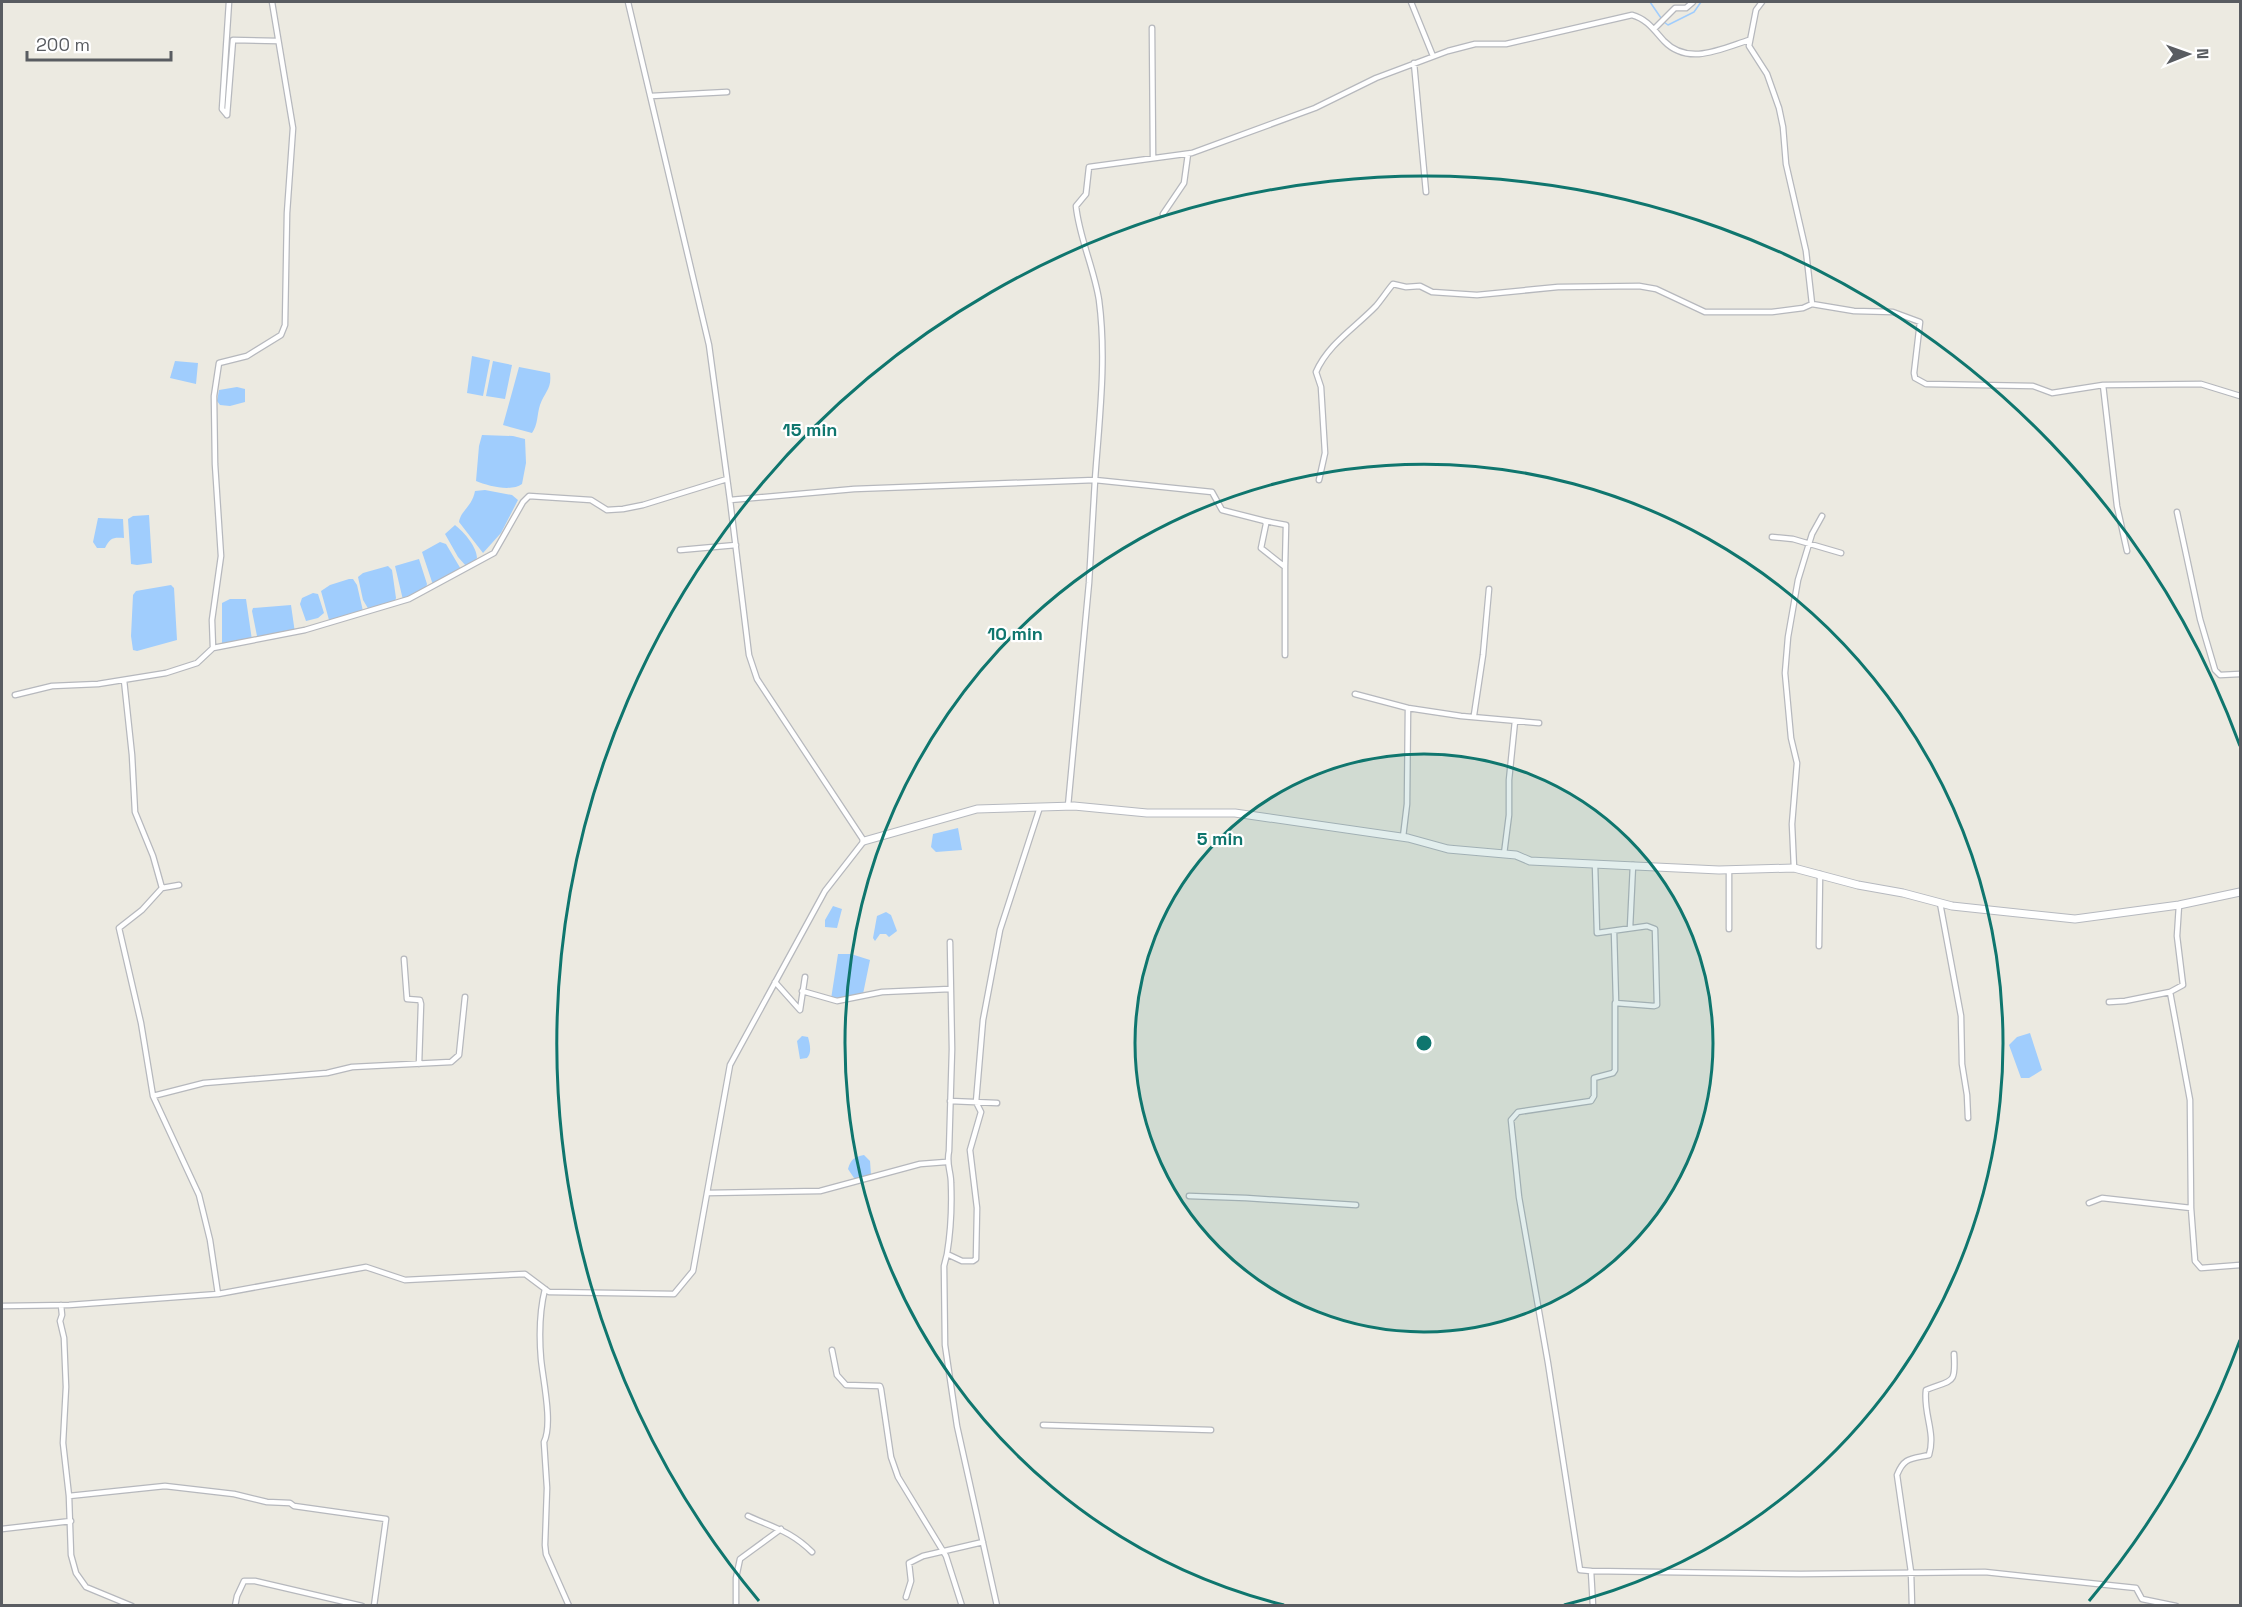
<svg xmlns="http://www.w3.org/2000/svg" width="2242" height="1607" font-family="'Space Grotesk',sans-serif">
	<rect width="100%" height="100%" fill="#eceae1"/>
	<path fill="#a0cdfd" d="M472 356 490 360 483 396 467 393Z
		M175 361 198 363 196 384 170 378Z
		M493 361 512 365 505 399 486 396Z
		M519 367 550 373C552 389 545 391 540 405 537 414 538 425 532 433L503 425Z
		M237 387 245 389V402L230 406 220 405 217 401 219 390Z
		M482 435 513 436 525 439 526 463 522 484C511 492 488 486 476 481L479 446Z
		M485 490 512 495 518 500 501 533 483 553 459 522C461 510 472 507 475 491Z
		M149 515 152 563 137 565 131 564 128 519 133 516Z
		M98 518 123 519 124 538C113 537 110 538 105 548H97L93 542Z
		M455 525C464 532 477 547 477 558L471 565 466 566 458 557 445 534Z
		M440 542 446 544 462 571 433 585 422 552Z
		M419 559 427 584 425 591 403 600 395 566Z
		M388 566 392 570 396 598 394 604 369 610 363 600 358 577 363 573Z
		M349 579H353L357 585 363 611 358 617 329 620 321 591 330 585Z
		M171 585 174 588 177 640 137 651 133 650 131 636 133 595 136 591Z
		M313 593 318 594 324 613 318 618 306 621 300 604 302 598Z
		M230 599H246L252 640 222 648V603Z
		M291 605 295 633 276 639 258 641 252 611 253 608Z
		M958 828 962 850 936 852 931 847 933 834Z
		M833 906 842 909 837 928 825 927V920Z
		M886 912 891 915 897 931 889 937 886 934H880L875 941 873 938 877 916Z
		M838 954H851L870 960 863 994 831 999Z
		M2030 1033 2042 1070 2029 1078H2021L2009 1045 2017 1037Z
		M802 1036 808 1037C810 1044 812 1053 807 1058L800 1059 797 1041Z
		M864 1155 870 1161 871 1175 863 1179 854 1178 848 1169C851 1159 854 1157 864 1155Z"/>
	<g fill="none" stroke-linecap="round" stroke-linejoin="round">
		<path stroke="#a0cdfd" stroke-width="1.5" d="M1650 2 1661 18
			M1664 22 1668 25 1694 12 1701 2"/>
		<defs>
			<path id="street" d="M1411 2 1433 56
				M1762 2 1756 10 1749 46 1767 74 1779 108 1783 127 1786 164 1806 251 1812 304 1854 311 1893 312 1920 322 1914 373 1915 378 1926 384 2033 386 2052 393 2103 385 2201 384 2240 396
				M1152 28 1153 157
				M1654 29 1675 8H1686L1693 2
				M1414 63 1426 192
				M651 96 727 92
				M227 115 233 40 278 41
				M227 115 222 109 229 2
				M1163 214 1184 183 1188 154
				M2103 385 2117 506 2127 551
				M1319 480 1325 453 1321 387 1316 372C1328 344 1356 327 1376 306 1382 299 1387 291 1393 284L1406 287 1420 286 1432 292 1477 295 1558 287 1639 286 1656 289 1705 312H1772L1803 308 1812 304
				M730 500 854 489 1095 480 1089 583 1068 806
				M2177 512 2200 619 2215 670 2220 675 2240 674
				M1265 521 1286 525 1285 567
				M1772 537 1793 539 1841 553
				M680 550 736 545
				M213 648 212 620 221 556 215 464 214 396 219 363 247 356 281 335 285 325 287 213 293 128 272 2
				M1285 655V567L1261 548 1266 524 1265 521 1222 510 1212 492 1095 480C1099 421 1107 360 1099 300 1094 268 1079 237 1076 206L1086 194 1089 167 1192 153 1315 108 1376 78 1448 51 1475 44H1506L1632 15C1647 19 1654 30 1664 41 1688 66 1721 49 1749 40
				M124 680 132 755 135 812 153 856 162 888 142 910 119 928 141 1023 153 1096 199 1195 210 1240 218 1294
				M1355 694 1408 708 1461 716 1539 723
				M15 695 52 686 98 684 166 673 197 663 213 648 305 630 409 599 494 553 523 502 529 496 591 500 607 510 623 509 643 505 727 479
				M1474 715 1483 655 1489 589
				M1403 837 1407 804 1408 708
				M1504 854 1509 815V780L1515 721
				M1794 868 1792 824 1797 763 1791 738 1785 673 1788 637 1798 580 1812 534 1822 516
				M162 888 179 885
				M1940 903 1961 1016 1962 1064 1967 1095 1968 1118
				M2179 905 2177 936 2183 985 2170 992 2190 1100 2191 1208 2195 1261 2201 1268 2240 1265
				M1630 928 1633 865
				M1729 929V870
				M1614 931 1616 1002
				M1819 946 1820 874
				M404 959 407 999 420 1000 421 1004 419 1064
				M775 982 800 1010 805 977
				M802 991 837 1001 882 992 950 989
				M2109 1002 2125 1001 2170 992
				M153 1096 204 1083 327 1073 352 1067 451 1062 459 1055 465 997
				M950 1101 997 1103
				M707 1193 820 1191 920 1164 946 1162
				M1189 1196 1246 1198 1356 1205
				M2089 1203 2102 1198 2191 1208
				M947 1254C951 1230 952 1208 951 1183 951 1171 946 1164 949 1151L952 1049 950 942
				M545 1289C539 1313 539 1335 541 1359 543 1380 553 1424 544 1442L547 1488 545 1545 546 1554 569 1606
				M61 1305 62 1315 60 1321 64 1338 66 1387 63 1443 69 1496 71 1555 76 1573 86 1587 132 1606
				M2 1306 69 1305 218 1294 366 1267 405 1280 525 1274 549 1292 674 1294 693 1271 730 1065 825 891 864 841 757 679 749 655 730 500 709 345 628 2
				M832 1350 837 1375 846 1385 880 1386 881 1389 891 1457 898 1477 946 1556 962 1606
				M1043 1425 1211 1430
				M69 1496 165 1486 234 1494 267 1502 290 1503 294 1506 386 1519 374 1606
				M748 1516C774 1528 791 1531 812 1552
				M2 1529 71 1521
				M1591 1571 1801 1574 1985 1572 2136 1588 2142 1599 2176 1606
				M906 1597 911 1581 909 1563 923 1556 983 1542
				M235 1606 237 1596 244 1581H255L362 1606
				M736 1606V1578L740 1559 781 1529
				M997 1606 957 1426 945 1345 944 1266 947 1254 962 1261H973L976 1259 977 1208 970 1150 981 1112 976 1102 983 1020 1000 930 1040 807
				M1593 1606 1591 1571 1580 1570 1548 1363 1519 1197 1511 1120 1518 1112 1591 1101 1594 1096V1078L1613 1073 1615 1070V1003L1654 1006 1657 1005 1655 929 1647 926 1597 933 1595 864
				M1912 1606 1911 1572 1897 1475C1904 1457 1911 1459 1929 1455 1936 1432 1923 1414 1926 1390 1952 1379 1956 1386 1954 1354"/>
			<path id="secondary" d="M864 841 977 809 1074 806 1147 813H1235L1408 838 1448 849 1516 855 1530 861 1719 870 1794 868 1858 885 1903 893 1952 906 2075 919 2179 905 2240 892"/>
		</defs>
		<use href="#street" stroke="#b6b8bd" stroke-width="7"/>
		<use href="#secondary" stroke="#b6b9bf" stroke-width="9"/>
		<use href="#street" stroke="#fff" stroke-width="4.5"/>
		<use href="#secondary" stroke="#fff" stroke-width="7"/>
	</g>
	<circle cx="1424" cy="1043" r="289" fill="#0f766e" fill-opacity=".12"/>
	<g fill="none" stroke="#0f766e" stroke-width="3">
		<circle cx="1424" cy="1043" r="289"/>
		<path d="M1284 1605A579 579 0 1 1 1564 1605"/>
		<path d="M2240 1340A868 868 0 0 1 2089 1601M759 1601A868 868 0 1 1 2240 746"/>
	</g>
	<circle cx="1424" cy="1043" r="9" fill="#0f766e" stroke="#fff" stroke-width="3"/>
	<g font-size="18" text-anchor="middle" font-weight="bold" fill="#0f766e" stroke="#fff" stroke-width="4.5" stroke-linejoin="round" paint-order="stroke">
		<text x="810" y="436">15 min</text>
		<text x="1015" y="640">10 min</text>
		<text x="1220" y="845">5 min</text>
	</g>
	<rect width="2242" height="1607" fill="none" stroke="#595c61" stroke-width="6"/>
	<g transform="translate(2188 54) rotate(89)" stroke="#ffffff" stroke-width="4.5" paint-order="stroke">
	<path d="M0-4.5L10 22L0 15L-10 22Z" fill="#595c61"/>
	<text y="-9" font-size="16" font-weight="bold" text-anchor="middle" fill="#595c61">N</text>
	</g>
	<path d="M27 51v9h144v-9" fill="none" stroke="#595c61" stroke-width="3"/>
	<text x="36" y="51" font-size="18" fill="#595c61" stroke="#ffffff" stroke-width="4.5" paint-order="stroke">200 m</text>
</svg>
